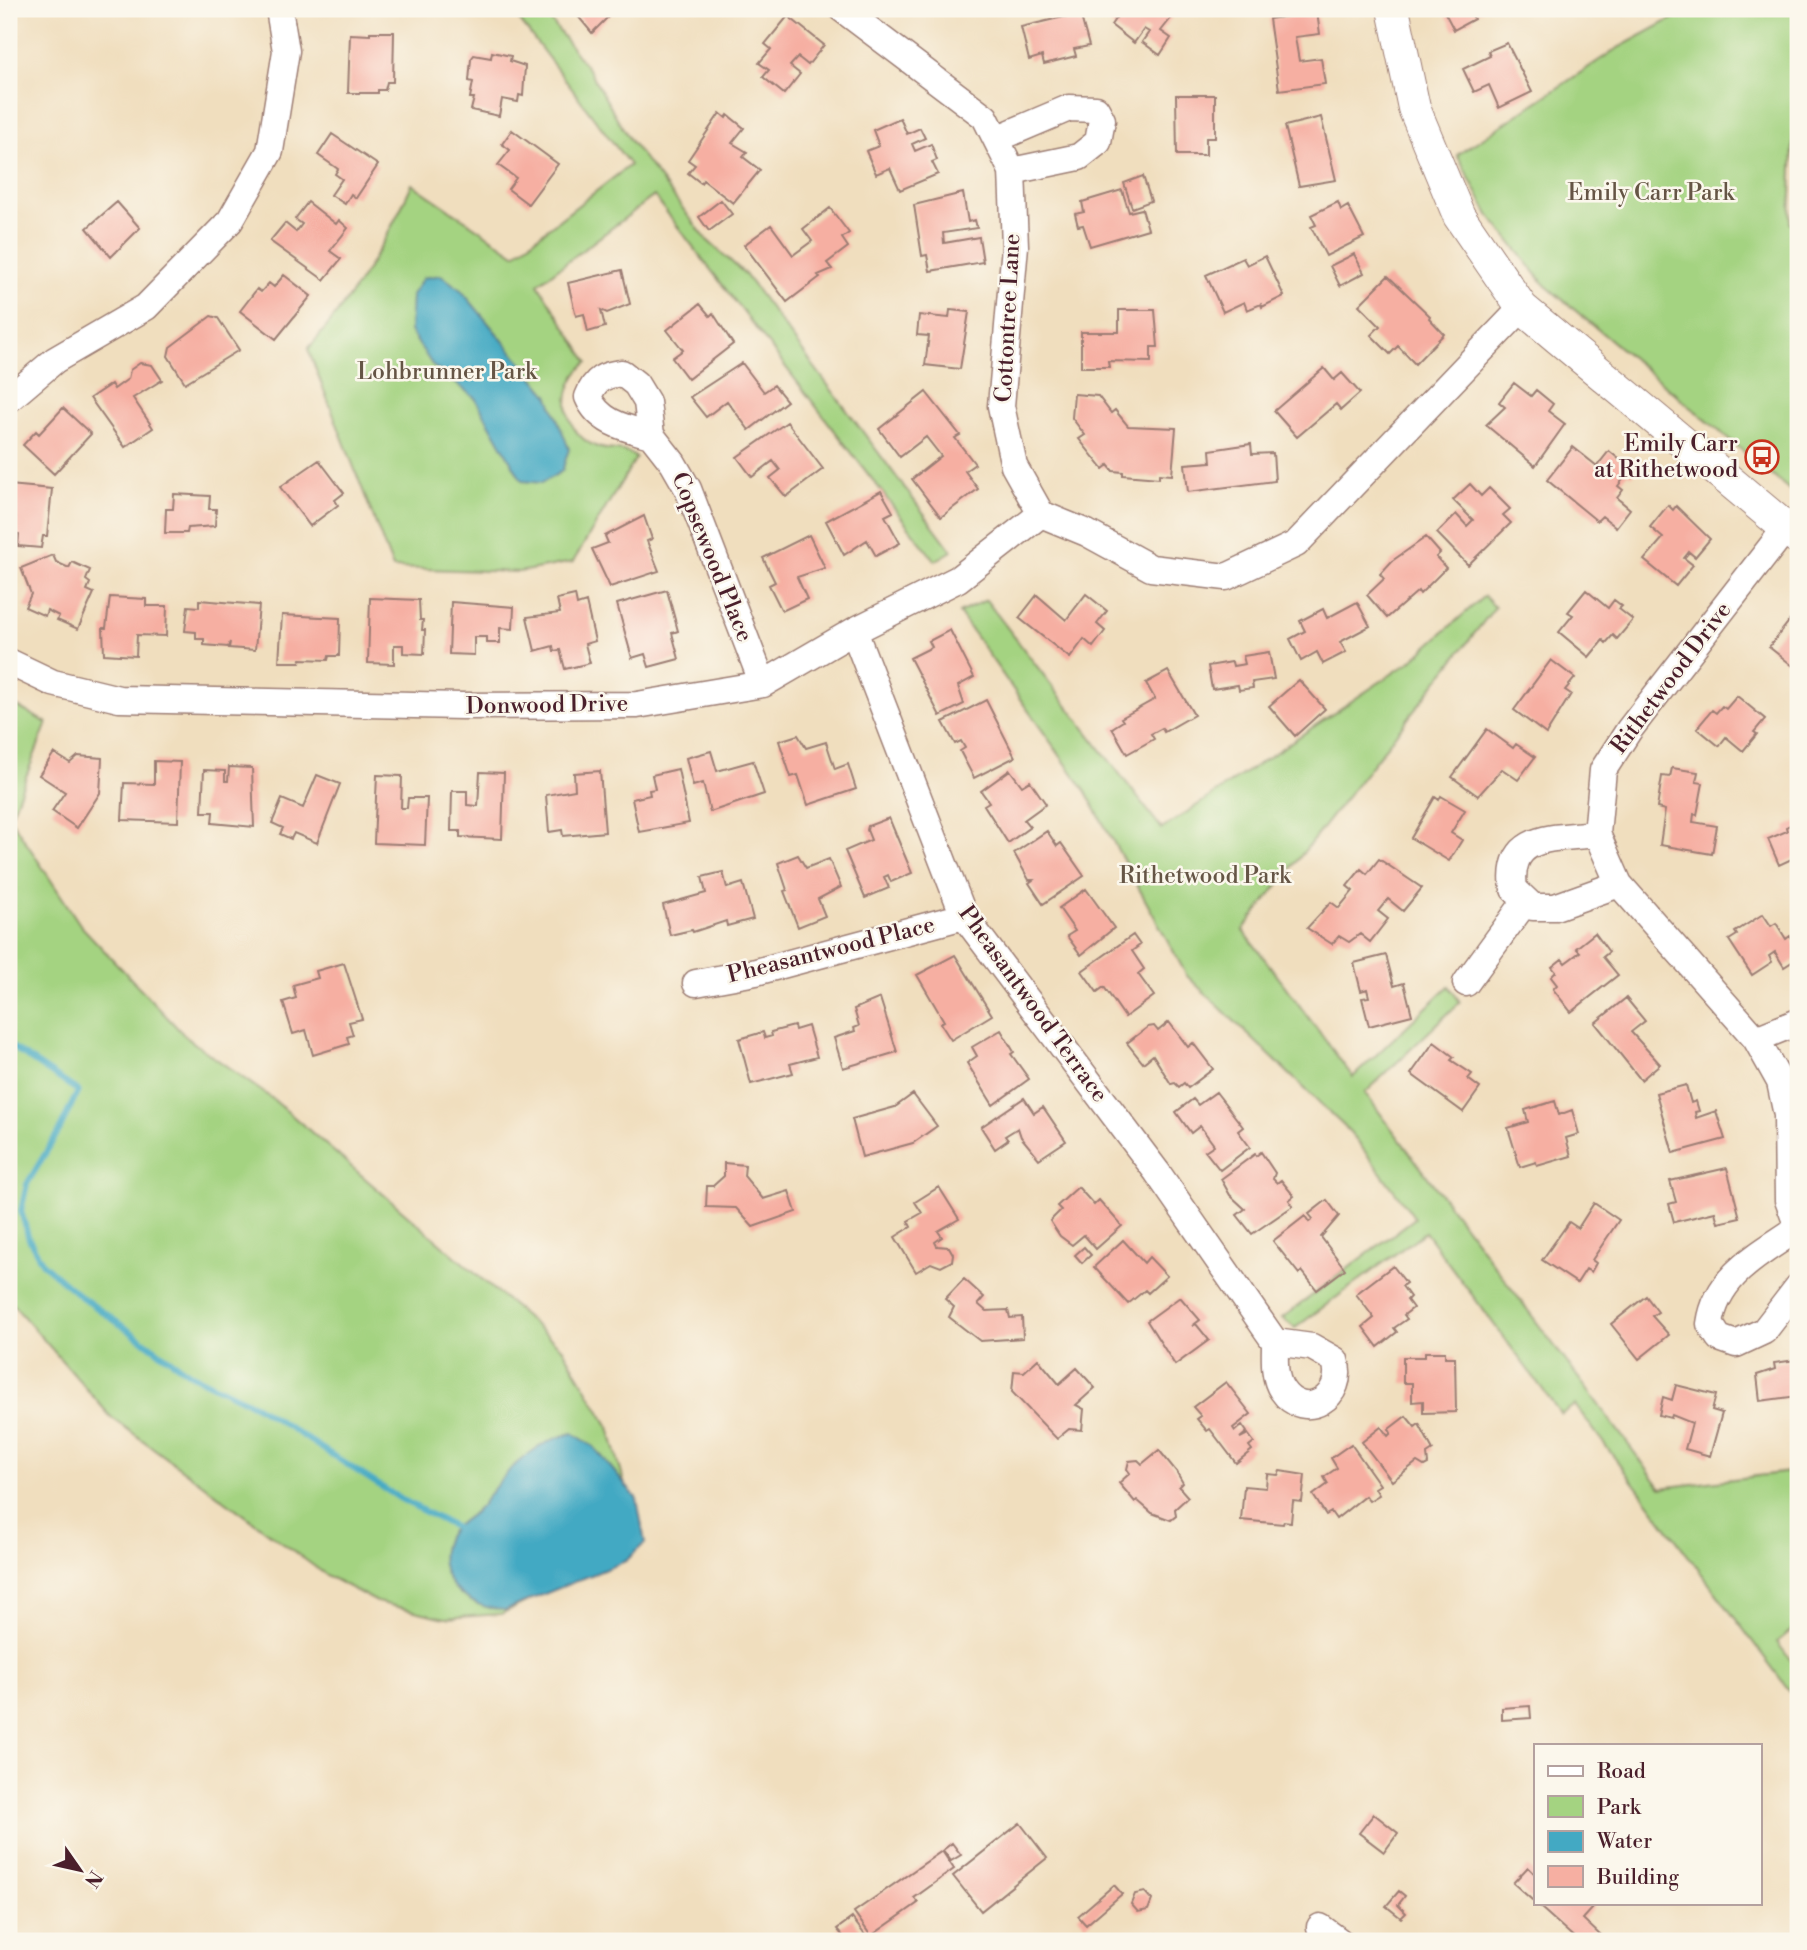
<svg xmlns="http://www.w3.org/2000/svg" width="1807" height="1950" font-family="'Libre Bodoni',serif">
	<rect width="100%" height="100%" fill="#fbf7ec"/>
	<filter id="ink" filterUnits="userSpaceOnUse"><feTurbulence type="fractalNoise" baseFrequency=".0143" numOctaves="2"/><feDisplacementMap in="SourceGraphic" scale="14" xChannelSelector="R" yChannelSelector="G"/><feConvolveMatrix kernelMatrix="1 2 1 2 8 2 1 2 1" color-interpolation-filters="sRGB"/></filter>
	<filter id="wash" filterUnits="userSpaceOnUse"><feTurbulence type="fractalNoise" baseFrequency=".00686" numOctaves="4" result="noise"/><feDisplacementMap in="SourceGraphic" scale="28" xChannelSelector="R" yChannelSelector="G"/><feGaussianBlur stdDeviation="1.57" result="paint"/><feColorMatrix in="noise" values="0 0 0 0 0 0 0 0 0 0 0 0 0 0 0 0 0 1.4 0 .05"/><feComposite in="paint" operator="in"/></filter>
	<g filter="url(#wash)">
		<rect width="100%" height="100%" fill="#f0debe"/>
		<path fill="#a4d381" stroke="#777956" stroke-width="2" d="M511 9H542L588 69 630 140 707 240 744 273 952 551 935 561 654 196 538 284 588 362C559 384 559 430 595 446 609 453 624 446 636 458L573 562 519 572 393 568 308 349C352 299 385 246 412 184L515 254 630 165Z
			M1690 9H1797L1798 13 1790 223 1798 232V497L1545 285 1489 215 1457 155 1616 49Z
			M1484 596 1495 607 1243 930 1353 1077 1449 986 1460 1002 1365 1093 1661 1488 1798 1471V1625L1777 1642 1798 1670V1702L1575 1405 1561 1414 1425 1232 1295 1328 1282 1318 1415 1218 1350 1132 1187 976 1086 792 959 613 986 600 1162 829 1411 661Z
			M9 702 47 723 10 818 81 926 187 1038 274 1100 563 1349 609 1427 630 1504 588 1572 501 1614 445 1618 377 1602 326 1575 111 1417 9 1300Z"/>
		<path fill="#43a9c3" stroke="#466477" stroke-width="2" d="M441 275 461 290 548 395 569 449 562 471 542 483 522 481 475 398 433 366 410 331 412 295 423 278Z
			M573 1433 594 1447 637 1499 645 1543 626 1561 505 1610C467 1609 429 1578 447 1537 452 1526 470 1517 479 1508 484 1503 487 1496 492 1491 512 1464 540 1440 573 1433Z"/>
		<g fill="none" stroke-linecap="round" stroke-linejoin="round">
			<path stroke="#43a9c3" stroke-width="6" d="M9 1045 78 1091 60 1129 27 1184 21 1211 29 1239 43 1264 80 1296 192 1375 256 1406 399 1498 456 1528"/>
		</g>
		<g id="blocks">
			<path fill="#f6afa2" d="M572 9H610L613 12 592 33Z
				M1122 9H1167L1165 12 1172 17 1161 31 1171 38 1160 55 1142 42 1149 32 1144 29 1134 43 1111 25Z
				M1453 9H1484L1472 15 1474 19 1454 30 1445 13Z
				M1317 12 1320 34 1295 37 1299 61 1321 58 1325 84 1279 90 1269 19Z
				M1080 13 1089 46 1074 49 1076 56 1044 64 1042 56 1029 60 1021 27Z
				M788 16 824 45 808 65 798 57 790 66 800 74 784 94 763 77 769 70 759 63 771 49 765 44Z
				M370 32H394L393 82H387L385 90H378V93H348L350 34 370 35Z
				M1507 43 1532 92 1499 108 1489 85 1474 92 1463 69 1490 56 1488 51Z
				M492 52 511 56 510 61 525 66 523 96 519 95 518 102 502 99 499 116 471 110 474 98H470L473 82 469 81 471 59 474 55 491 58Z
				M1176 95H1215V138H1206V155H1177Z
				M720 113 726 118 728 115 744 128 732 143 747 152 743 157 760 170 733 203 703 180 701 183 688 173 695 165 688 160Z
				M1321 117 1336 180 1299 186 1285 126Z
				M900 118 907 134 920 128 925 138 912 144 915 151 931 144 937 160 932 162 938 174 900 190 890 168 876 174 866 151 879 146 873 130Z
				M512 130 558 164 528 204 508 189 516 178 498 165 510 150 502 144Z
				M332 134 378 165 356 198 351 194 345 204 331 195 342 179 335 174 338 169 318 155Z
				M1143 176 1151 201 1132 208 1124 183Z
				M1122 190 1129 212 1142 209 1148 229 1090 246 1083 225 1078 226 1075 214 1084 212 1082 202Z
				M963 193 968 222 975 220 977 228 943 233 944 243 979 237 983 262 930 271 927 255 922 256 914 205Z
				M721 200 732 214 709 231 699 217Z
				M117 202 140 228 111 257 87 228Z
				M308 202 336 224 339 220 348 228 330 251 341 259 324 280 270 241 285 223 296 232 302 224 295 219Z
				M1338 202 1341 210 1348 206 1364 237 1326 256 1311 227 1316 225 1311 215Z
				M830 208 849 233 842 238 848 247 827 263 832 269 818 275 820 277 787 302 744 245 771 225 793 255 812 241 803 229Z
				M1354 254 1364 273 1340 286 1330 266Z
				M1265 256 1284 296 1262 307 1261 304 1247 310 1244 302 1223 312 1206 275 1243 258 1247 265Z
				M622 270 630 304 607 313 601 310 605 327 588 332 584 314 576 316 568 283Z
				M284 275 311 296 276 339 240 311 257 289 261 292 269 283 274 287Z
				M1388 276 1430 316 1429 318 1444 334 1415 364 1398 346 1390 354 1371 335 1380 326 1359 305Z
				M700 304 710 316 713 313 733 344 688 379 672 358 683 350 667 330Z
				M950 310 969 312 960 369 925 365 929 336 917 335 919 315 949 318Z
				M1119 310H1155L1158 347H1151V362L1108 361 1109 367H1081V332H1119Z
				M211 316 218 318 239 350 185 383 168 356 170 347Z
				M140 363 152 365 162 380 133 398 153 428 125 447 90 398 111 384 114 389 128 379 130 370Z
				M742 363 764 392 774 385 787 401 749 430 727 401 706 417 690 397Z
				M1324 368 1334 380 1342 373 1360 393 1341 410 1336 404 1297 437 1274 411Z
				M1514 383 1531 396 1536 390 1553 404 1548 411 1565 424 1535 466 1486 425 1505 407 1499 402Z
				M926 392 960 435 955 438 975 464 965 471 978 489 941 517 912 479 941 456 926 437 900 457 879 429Z
				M1074 394 1098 396 1111 413 1115 410 1128 426 1176 428 1172 475 1159 474V478L1123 475V472L1113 471 1108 465 1103 469 1079 439 1085 435 1072 418Z
				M63 408 91 434 54 474 23 445 36 431 39 434Z
				M787 422 823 469 786 497 770 478 780 470 773 461 752 477 737 457Z
				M1251 444 1252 454 1273 453 1275 481 1188 492 1185 464 1211 462 1210 450Z
				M1573 447 1597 466 1609 451 1635 472 1632 476 1628 473 1618 486 1623 490 1617 498 1630 509 1616 527 1602 516 1597 521 1547 480Z
				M319 460 344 493 335 500 338 505 310 526 280 487Z
				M1470 484 1481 496 1489 488 1510 509 1503 515 1511 523 1468 565 1437 533 1456 514 1467 526 1473 520 1453 500Z
				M9 485 52 489 47 536H43L41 548 18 546 19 534 13 533 15 517H9Z
				M881 491 893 512 885 516 900 543 876 556 867 540 844 555 826 521Z
				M174 494 210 496 209 509H216L215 526 188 528 187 533H165L166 509H173Z
				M1668 505 1673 510 1676 506 1710 539 1695 557 1689 552 1684 558 1693 565 1676 586 1644 560 1663 538 1650 527Z
				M644 516 652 539 647 541 659 571 610 587 592 549 608 543 605 536Z
				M809 535 825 568 797 577 807 599 782 611 769 585 775 582 763 558Z
				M1426 537 1440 553 1436 557 1446 568 1420 594 1418 591 1387 618 1367 595 1384 579 1380 574 1392 561Z
				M53 555 56 562 69 568 72 562 90 570 86 580 90 583 87 590 94 593 78 629 57 620 59 616 47 610 45 616 25 607 31 594 21 568Z
				M667 590 678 631 672 633 679 659 649 667 645 654 632 658 617 604Z
				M1586 590 1608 608 1614 600 1622 606 1619 609 1633 620 1617 639 1613 635 1606 643 1603 640 1589 657 1559 632 1573 615 1568 612Z
				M1086 594 1107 611 1097 624 1105 631 1093 647 1084 639 1070 658 1019 618 1037 595 1066 620Z
				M575 595 577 605 586 602 595 641 585 644 590 663 565 669 560 650 554 651 553 646 535 651 527 617 560 613 557 599Z
				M110 597 146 599V606H167L166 636 137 635 136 656 104 654 103 628H106Z
				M370 598 419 600 420 620H423L422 630H425L424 654 403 653V645H394V664L368 663Z
				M199 600 259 605 255 650 229 648 230 642 228 647 204 645V639H196V632L185 631 188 606 199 607Z
				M451 602 514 607 513 629 500 628V643H487V637H474V655L449 654Z
				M1357 602 1370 626 1340 642 1346 652 1323 664 1317 652 1301 661 1290 639 1305 631 1300 621 1323 609 1327 618Z
				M1798 610V670L1769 647Z
				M282 615 340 618 339 656H329L328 660 301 659 300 662H279Z
				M950 630 974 677 958 686 964 704 940 716 910 658 932 647 929 641Z
				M1269 652 1274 679 1252 682 1253 688 1239 690 1238 685 1212 689 1208 666 1232 662 1233 666 1245 664 1243 656Z
				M1551 660 1575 678 1565 690 1571 694 1546 734 1514 710Z
				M1168 671 1194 715 1164 732 1162 728 1151 734 1154 739 1127 754 1112 728 1123 721 1121 718 1155 699 1146 683Z
				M1299 680 1325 709 1295 736 1269 706Z
				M1737 696 1765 719 1754 732 1757 734 1743 751 1726 737 1719 746 1697 728 1712 710 1716 713 1722 706 1726 709Z
				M986 700 1015 757 974 778 960 751 965 748 961 741 955 744 943 722Z
				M1487 729 1513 748 1516 744 1535 757 1518 780 1502 769 1478 796 1452 777Z
				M798 735 806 748 826 742 835 769 848 764 856 789 808 805 798 775 791 777 779 741Z
				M711 751 717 771 753 761 764 794 710 812 703 783 693 786 686 758Z
				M54 753 70 763 78 756 102 758 100 793 77 828 52 811 65 792 39 775Z
				M154 761 180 762 178 822 122 820 124 783 154 784Z
				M229 767 252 768 254 827 212 823 213 812H202L204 770 225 771V781H228Z
				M1672 768 1698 772 1696 782 1703 783 1697 815 1694 814 1693 822 1717 826 1712 854 1660 845 1665 810 1657 808 1662 776 1670 777Z
				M678 769 689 823 639 832 632 799 650 795 649 790 655 789 652 775Z
				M1010 770 1022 786 1030 781 1046 804 1024 820 1030 827 1008 843 984 805 989 802 981 791Z
				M600 771 605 832 563 836 562 830 549 832 546 795 575 790 574 773Z
				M480 772 504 773 502 839 460 837V831H451L452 791H467V805L478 806Z
				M317 775 340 784 317 843 294 833 291 839 280 834 283 828 272 823 282 799 303 808Z
				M377 775 402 776 401 808H407L408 798H427L425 845 374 843Z
				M1441 796 1465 810 1451 833 1462 840 1449 861 1411 838 1435 797 1439 800Z
				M889 818 912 873 891 882 888 875 884 877 889 888 865 898 845 851 871 840 867 830 868 826Z
				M1798 821V856L1779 865 1768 839 1787 831 1786 827Z
				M1047 831 1057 846 1061 843 1084 876 1043 904 1029 883 1033 880H1029L1014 853Z
				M798 855 806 868 829 859 841 887 818 899 825 916 798 927 784 891 787 890 778 863Z
				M1379 859 1422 888 1403 911 1388 899 1378 911 1388 919 1370 942 1360 934 1349 942 1339 936 1332 944 1307 928 1331 902 1339 908 1353 891 1347 886 1361 869 1367 874Z
				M723 872 727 888 743 883 753 919 727 926 726 921 693 932 692 930 670 935 663 905 706 893 702 877Z
				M1086 889 1114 928 1081 955 1067 936 1075 931 1059 908Z
				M1763 914 1771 926 1776 923 1786 939 1790 936 1798 949V958L1784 967 1775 952 1769 956 1772 962 1752 975 1729 940 1737 935 1735 932Z
				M1595 933 1609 952 1603 957 1618 975 1571 1012 1553 989 1557 985 1551 977 1556 972 1552 967 1562 959 1565 963 1580 952 1576 948Z
				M1133 935 1140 945 1132 951 1144 969 1138 974 1154 996 1125 1017 1104 987 1097 992 1082 971Z
				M955 955 992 1015 951 1040 940 1023 944 1021 917 975Z
				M1386 955 1394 986 1404 983 1412 1015 1369 1026 1362 998 1369 997 1367 989 1361 991 1354 963Z
				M344 963 362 1019 349 1022 353 1035 347 1037 349 1044 313 1055 306 1030 293 1034 283 1002 296 998 293 985 318 978 316 971Z
				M880 998 897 1052 843 1068 834 1038 855 1031 854 1028 859 1026 854 1009Z
				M1626 998 1645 1021 1631 1032 1660 1064 1641 1080 1595 1023Z
				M1169 1022 1188 1047 1193 1043 1213 1069 1188 1088 1184 1083 1179 1087 1175 1083 1171 1084 1153 1055 1143 1063 1127 1043 1148 1027 1154 1026 1158 1031Z
				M794 1026 795 1030 808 1026 817 1057 790 1064 793 1073 751 1084 739 1039 763 1032 765 1038 772 1036 771 1032Z
				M1001 1030 1014 1052 1011 1054 1029 1079 993 1105 967 1063 977 1056 972 1047Z
				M1434 1042 1454 1057 1451 1060 1472 1074 1468 1079 1480 1088 1463 1112 1411 1074Z
				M1686 1085 1691 1103 1696 1101 1699 1111 1695 1112 1696 1118 1716 1111 1725 1139 1673 1153 1656 1093Z
				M1216 1092 1243 1127 1238 1131 1250 1147 1220 1170 1205 1151 1214 1145 1200 1126 1191 1133 1176 1112 1193 1099 1198 1105Z
				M913 1094 937 1126 913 1143 862 1157 852 1119 895 1107Z
				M1024 1098 1034 1113 1043 1107 1066 1141 1039 1159 1021 1137 1018 1128 1005 1136 1008 1140 995 1149 981 1127Z
				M1555 1101 1559 1115 1572 1110 1579 1134 1566 1138 1571 1156 1537 1166 1536 1162 1520 1167 1508 1128 1528 1122 1525 1110Z
				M1261 1152 1275 1173 1273 1179 1277 1183 1281 1180 1294 1196 1289 1200 1293 1206 1252 1234 1237 1215 1245 1209 1230 1195 1221 1179 1255 1154 1256 1156Z
				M724 1163 745 1165 744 1176 763 1199 789 1191 796 1212 753 1227 736 1208 706 1207 707 1186H713L724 1176Z
				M1727 1168 1740 1218 1718 1223 1715 1212 1674 1222 1669 1204 1676 1202 1670 1181Z
				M939 1187 959 1219 938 1231 942 1237 935 1242 937 1246 949 1247 953 1254 952 1261 941 1267 931 1263 916 1272 895 1237 911 1227 908 1221 922 1213 915 1202Z
				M1078 1187 1094 1205 1099 1200 1122 1226 1096 1249 1084 1235 1072 1245 1060 1236 1050 1221 1061 1210 1057 1206Z
				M1327 1200 1339 1216 1321 1237 1345 1269 1317 1290 1302 1271 1299 1274 1273 1241 1305 1216 1309 1222 1313 1219 1309 1214Z
				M1594 1203 1619 1220 1592 1260 1596 1263 1591 1272 1586 1269 1577 1283 1542 1260 1569 1222 1578 1228Z
				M1123 1240 1144 1263 1149 1257 1167 1276 1148 1293 1145 1290 1128 1304 1094 1267Z
				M1084 1247 1091 1255 1082 1263 1075 1255Z
				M1393 1266 1406 1283 1402 1286 1410 1297 1407 1300 1413 1308 1404 1315 1407 1319 1394 1328 1397 1332 1378 1347 1363 1327 1374 1318 1356 1294Z
				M964 1279 984 1297 978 1304 986 1311 1008 1310 1010 1318 1022 1317 1023 1338 980 1341 949 1317 954 1307 945 1299Z
				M1646 1296 1658 1312 1652 1316 1669 1335 1639 1359 1611 1324Z
				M1180 1297 1200 1320 1192 1326 1196 1324 1209 1340 1175 1365 1147 1321Z
				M1425 1352H1445V1357H1455L1456 1412 1423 1413V1401L1412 1402V1383H1403V1357H1425Z
				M1038 1359 1059 1384 1077 1368 1095 1388 1076 1405 1084 1409 1082 1430 1069 1429 1057 1439 1012 1392 1014 1371 1024 1372Z
				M1796 1360 1798 1396 1760 1401 1757 1375 1775 1369 1774 1363Z
				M1226 1382 1251 1414 1233 1428 1235 1431 1242 1425 1247 1432 1240 1438 1248 1434 1254 1442 1249 1446 1252 1450 1236 1463 1210 1429 1207 1431 1197 1419 1201 1416 1193 1407Z
				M1676 1385 1716 1395 1712 1410 1722 1413 1710 1456 1685 1449 1692 1423 1672 1415 1671 1418 1659 1415 1663 1397 1672 1400Z
				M1406 1416 1415 1427 1419 1424 1433 1450 1427 1454 1428 1464 1424 1466 1417 1462 1392 1481 1362 1442 1381 1427 1388 1436 1391 1433 1389 1429Z
				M1351 1444 1380 1485 1375 1488 1379 1495 1369 1501 1365 1496 1336 1519 1331 1512 1326 1515 1313 1495 1328 1484 1324 1477 1337 1468 1331 1458Z
				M1159 1450 1176 1471 1183 1483 1179 1487 1188 1497 1175 1509 1176 1516 1171 1520 1152 1513 1137 1500 1135 1502 1119 1483 1130 1473 1127 1469 1129 1461 1138 1460 1142 1464Z
				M1280 1471 1305 1475 1302 1502 1293 1501 1291 1522 1284 1521 1283 1524 1241 1520 1244 1486 1266 1488 1267 1474 1278 1475Z
				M1530 1706 1531 1718 1502 1720V1708Z
				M1374 1814 1398 1833 1384 1852 1359 1833Z
				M1020 1823 1047 1858 981 1911 953 1876Z
				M952 1843 961 1855 951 1861 943 1850Z
				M942 1851 954 1869 914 1898 918 1903 871 1936 854 1912Z
				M1528 1867 1536 1875V1903H1588L1593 1908 1583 1919 1601 1936 1596 1941H1578L1513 1883Z
				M1114 1885 1122 1894 1086 1925 1078 1916Z
				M1399 1891 1405 1896 1398 1905 1406 1913 1401 1918 1386 1906Z
				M1145 1892 1152 1900 1148 1910 1138 1912 1131 1904 1135 1894Z
				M852 1918 865 1935 857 1941H847L837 1929Z"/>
		</g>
	</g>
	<g filter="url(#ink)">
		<use href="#blocks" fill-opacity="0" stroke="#9d7e74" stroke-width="2"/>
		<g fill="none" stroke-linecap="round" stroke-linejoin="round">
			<defs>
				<path id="minor" d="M842 9 985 117 1012 171 1015 246 1001 406 1014 466 1041 514 1087 533 1151 568 1226 577 1296 544 1522 308
					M996 139 1069 108 1096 109 1102 120 1098 142 1079 157 1012 171
					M9 399 55 360 146 307 230 221 270 151 286 51 279 9
					M651 435C626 428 599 423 588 397 595 379 603 375 622 373L636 384 647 402 651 435 673 463 688 489 763 684
					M1786 528 1629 730 1603 770 1597 834 1619 884 1756 1039 1780 1082 1787 1115 1788 1200 1798 1227
					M854 631 964 916 1157 1172 1275 1342C1275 1357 1273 1377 1282 1390 1304 1423 1347 1397 1335 1360L1312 1347 1275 1342
					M9 662 53 683 119 699 462 706 637 705 763 684 854 631 958 579 1041 514
					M1597 834C1556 839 1506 832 1514 889L1533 907H1555L1619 884
					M696 983 756 972 964 916
					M1466 983 1525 902
					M1756 1039 1798 1022
					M1798 1228C1761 1254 1717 1274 1710 1324L1719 1338 1736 1344 1764 1331 1798 1287
					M1320 1927 1339 1941"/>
				<path id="tertiary" d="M1393 9 1414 108 1459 216 1522 308 1798 538"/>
			</defs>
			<use href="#minor" stroke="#9d7e74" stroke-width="29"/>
			<use href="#tertiary" stroke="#9d7e74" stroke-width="34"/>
			<use href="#minor" stroke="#fff" stroke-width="26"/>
			<use href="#tertiary" stroke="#fff" stroke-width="32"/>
		</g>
	</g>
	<defs>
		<symbol id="bus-ring" viewBox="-11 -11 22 22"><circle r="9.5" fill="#fbf7ec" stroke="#c8321e" stroke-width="1.5"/><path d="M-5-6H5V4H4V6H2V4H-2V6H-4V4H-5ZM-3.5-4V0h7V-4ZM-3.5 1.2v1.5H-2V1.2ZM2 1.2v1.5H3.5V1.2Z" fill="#c8321e"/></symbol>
	</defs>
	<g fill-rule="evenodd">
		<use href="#bus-ring" x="1743" y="438" width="38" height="38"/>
	</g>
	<g text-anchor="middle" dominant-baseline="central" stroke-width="5" stroke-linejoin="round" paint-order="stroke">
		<g font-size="23" fill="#655545" stroke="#fbf7ec">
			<text x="1651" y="193">Emily Carr Park</text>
			<text x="447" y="372">Lohbrunner Park</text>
			<text x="1205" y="876">Rithetwood Park</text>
		</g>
		<g font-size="23" fill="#4a1f2b" stroke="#fbf7ec">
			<text transform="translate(1008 318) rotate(-87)">Cottontree Lane</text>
			<text transform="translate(712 557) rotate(68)">Copsewood Place</text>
			<text transform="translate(1671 678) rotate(-53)">Rithetwood Drive</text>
			<text transform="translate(547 705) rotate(-1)">Donwood Drive</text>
			<text transform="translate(831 950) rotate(-14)">Pheasantwood Place</text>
			<text transform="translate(1033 1004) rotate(54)">Pheasantwood Terrace</text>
		</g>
		<g font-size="23" fill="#4a1f2b" stroke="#fbf7ec" text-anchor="end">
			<text x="1738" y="444">Emily Carr<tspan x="1738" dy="26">at Rithetwood</tspan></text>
		</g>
	</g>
	<rect width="1807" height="1950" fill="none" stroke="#fbf7ec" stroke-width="35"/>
	<rect x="1534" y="1744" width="228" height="161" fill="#fbf7ec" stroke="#b4a19f" stroke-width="2"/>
	<rect x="1548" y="1766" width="35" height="10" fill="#ffffff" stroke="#b4a19f" stroke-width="2"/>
	<text x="1597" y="1778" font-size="21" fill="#4a1f2b">Road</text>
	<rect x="1548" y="1796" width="35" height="21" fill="#a4d381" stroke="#b4a19f" stroke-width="2"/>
	<text x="1597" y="1814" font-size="21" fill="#4a1f2b">Park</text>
	<rect x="1548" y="1831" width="35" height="21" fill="#43a9c3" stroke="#b4a19f" stroke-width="2"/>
	<text x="1597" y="1848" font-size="21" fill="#4a1f2b">Water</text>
	<rect x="1548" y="1866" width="35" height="21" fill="#f6afa2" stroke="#b4a19f" stroke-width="2"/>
	<text x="1597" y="1884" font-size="21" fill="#4a1f2b">Building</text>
	<g transform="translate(80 1870) rotate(124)" stroke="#fbf7ec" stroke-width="5" paint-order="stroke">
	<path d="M0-5L12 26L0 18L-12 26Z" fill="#4a1f2b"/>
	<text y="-10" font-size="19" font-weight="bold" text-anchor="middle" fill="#4a1f2b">N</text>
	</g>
</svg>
